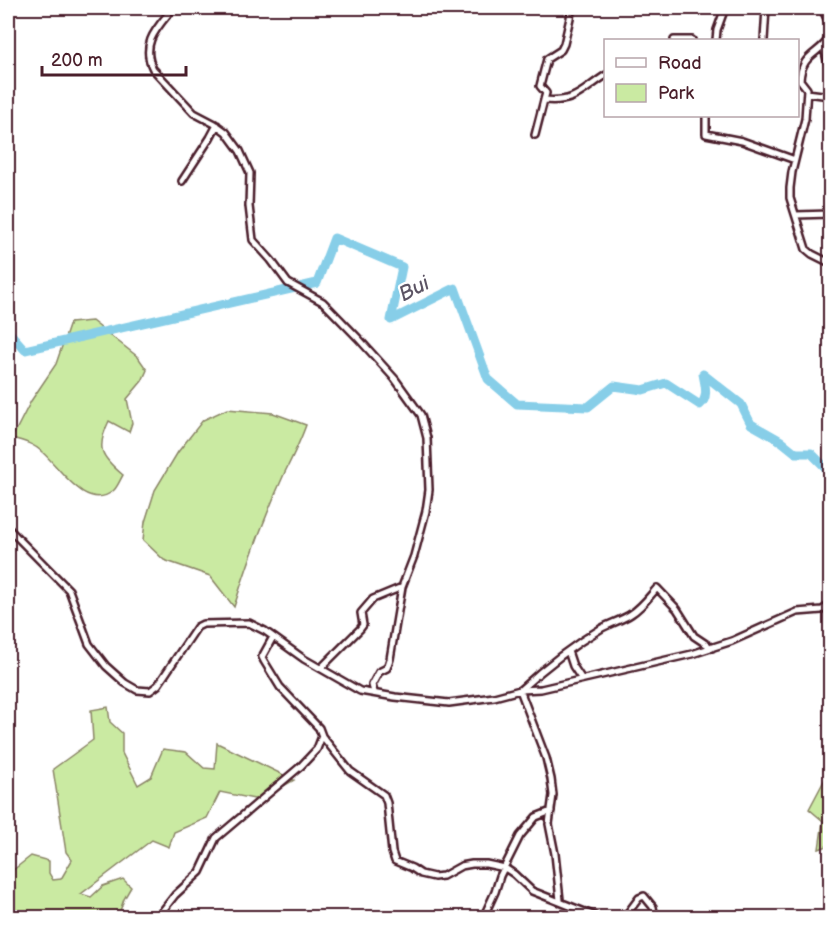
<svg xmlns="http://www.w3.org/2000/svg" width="838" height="925" font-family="'Balsamiq Sans',sans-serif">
	<rect width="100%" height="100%" fill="#fff"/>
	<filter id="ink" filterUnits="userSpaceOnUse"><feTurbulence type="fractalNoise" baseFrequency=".0167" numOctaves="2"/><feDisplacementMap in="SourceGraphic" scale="12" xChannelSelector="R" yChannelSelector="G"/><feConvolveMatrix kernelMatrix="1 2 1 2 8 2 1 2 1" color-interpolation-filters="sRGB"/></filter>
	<g filter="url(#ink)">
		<path fill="#caeaa2" stroke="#8a8466" stroke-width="1.5" d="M92 321 138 357 147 370 142 381 127 399 132 423 129 432 109 421C96 448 100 456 123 475 120 480 117 488 113 491 86 513 59 466 42 452 34 444 23 441 12 438L31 401 56 364 70 323Z
			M227 409 273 413 306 425C300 442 293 456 285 472 265 516 248 562 234 607L210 576 164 560 143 540 145 522 155 490 178 452 203 420Z
			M108 707 110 722 122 733V753L138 785 151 777 163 749 186 752 204 768 215 769 217 743 294 780 259 800 220 792 207 818 174 832 169 847 152 840 81 894 91 897 103 886 123 879 131 887 124 899 118 917 8 918V874L31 856 49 861V873L53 880 61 879 72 860 66 852 53 769 93 740 91 710Z
			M826 777 830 779V845L819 849 823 821 809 809Z"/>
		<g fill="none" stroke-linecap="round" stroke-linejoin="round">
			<path stroke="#87cee8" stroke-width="9" d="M8 331 25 350 317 283 334 238 402 267 391 320 455 288 488 379 517 404 588 407 614 386 643 390 666 383 700 405C709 397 705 385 703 374L741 404 751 424 781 441 796 453H811L830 472"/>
			<defs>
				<path id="minor" d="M173 8C158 27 140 43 153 69L194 113 215 124 226 132 240 151 250 173 249 206 253 240 271 260 288 283 323 302 358 338 395 379 421 415 427 438 429 490 426 511 414 556 402 587 390 659 387 668 379 672 372 685 374 692
					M822 8 830 25
					M830 37C818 56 802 53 800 80L807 89 805 119 792 172 790 188V198L806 249 812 254 830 263
					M674 40H692
					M716 40 717 30 725 8
					M764 40 766 8
					M824 48 830 72
					M807 93 830 96
					M544 100 546 93 540 86 547 59 561 50 564 44 570 18 571 11 568 8
					M706 116V134L742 141 795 160
					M535 135 544 100C576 103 581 91 606 75
					M182 181 210 138 217 125
					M796 215 830 214
					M8 528 69 590 89 644 106 666 125 683 137 690 150 691 158 685 197 627 203 624 249 623 265 631 304 659 360 691 395 697 449 703 494 697 520 690 541 689 692 654 732 641 797 612 822 610 830 605
					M568 651 573 666 581 678
					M321 668 360 629 363 625 361 613 373 599 402 587
					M322 736 350 771 384 795 387 803 392 852 395 861 412 868 421 874 434 877 443 876 461 866 472 864H486L505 868 514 874 532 891 600 918
					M560 900 555 854 549 824 553 795 551 779 546 758 520 690C546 666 572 646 602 628 611 623 622 620 631 614 642 607 649 597 657 588L677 609 694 636 712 648
					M157 918 175 895 200 872 216 838 301 766 317 749 322 736 319 728 280 687 264 661 262 657 273 637
					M483 918 495 892 500 876 520 836 536 817 551 811
					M624 918 639 898 644 896 653 907 655 918"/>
			</defs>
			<use href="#minor" stroke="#4a1f2b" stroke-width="10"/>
			<use href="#minor" stroke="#fff" stroke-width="5"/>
		</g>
	</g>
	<g text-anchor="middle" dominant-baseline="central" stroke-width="4.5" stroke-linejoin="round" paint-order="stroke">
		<g font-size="21" font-style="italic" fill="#5c5464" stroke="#fff">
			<text transform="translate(414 289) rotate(-27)">Bui</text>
		</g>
	</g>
	<rect width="838" height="925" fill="none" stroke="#fff" stroke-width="30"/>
	<rect x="15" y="15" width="808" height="895" fill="none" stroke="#4a1f2b" stroke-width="2" filter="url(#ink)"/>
	<rect x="604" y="39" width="195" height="78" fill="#ffffff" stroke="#b7a5aa" stroke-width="1.5"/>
	<rect x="616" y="58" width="30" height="9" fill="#ffffff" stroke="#b7a5aa" stroke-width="1.5"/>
	<text x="658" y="69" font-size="18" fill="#4a1f2b">Road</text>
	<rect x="616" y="84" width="30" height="18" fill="#caeaa2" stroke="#b7a5aa" stroke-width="1.5"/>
	<text x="658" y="99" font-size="18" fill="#4a1f2b">Park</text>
	<path d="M42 66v9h144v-9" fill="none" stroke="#4a1f2b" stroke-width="3"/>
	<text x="51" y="66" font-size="18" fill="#4a1f2b" stroke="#ffffff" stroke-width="4.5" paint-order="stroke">200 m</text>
</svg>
